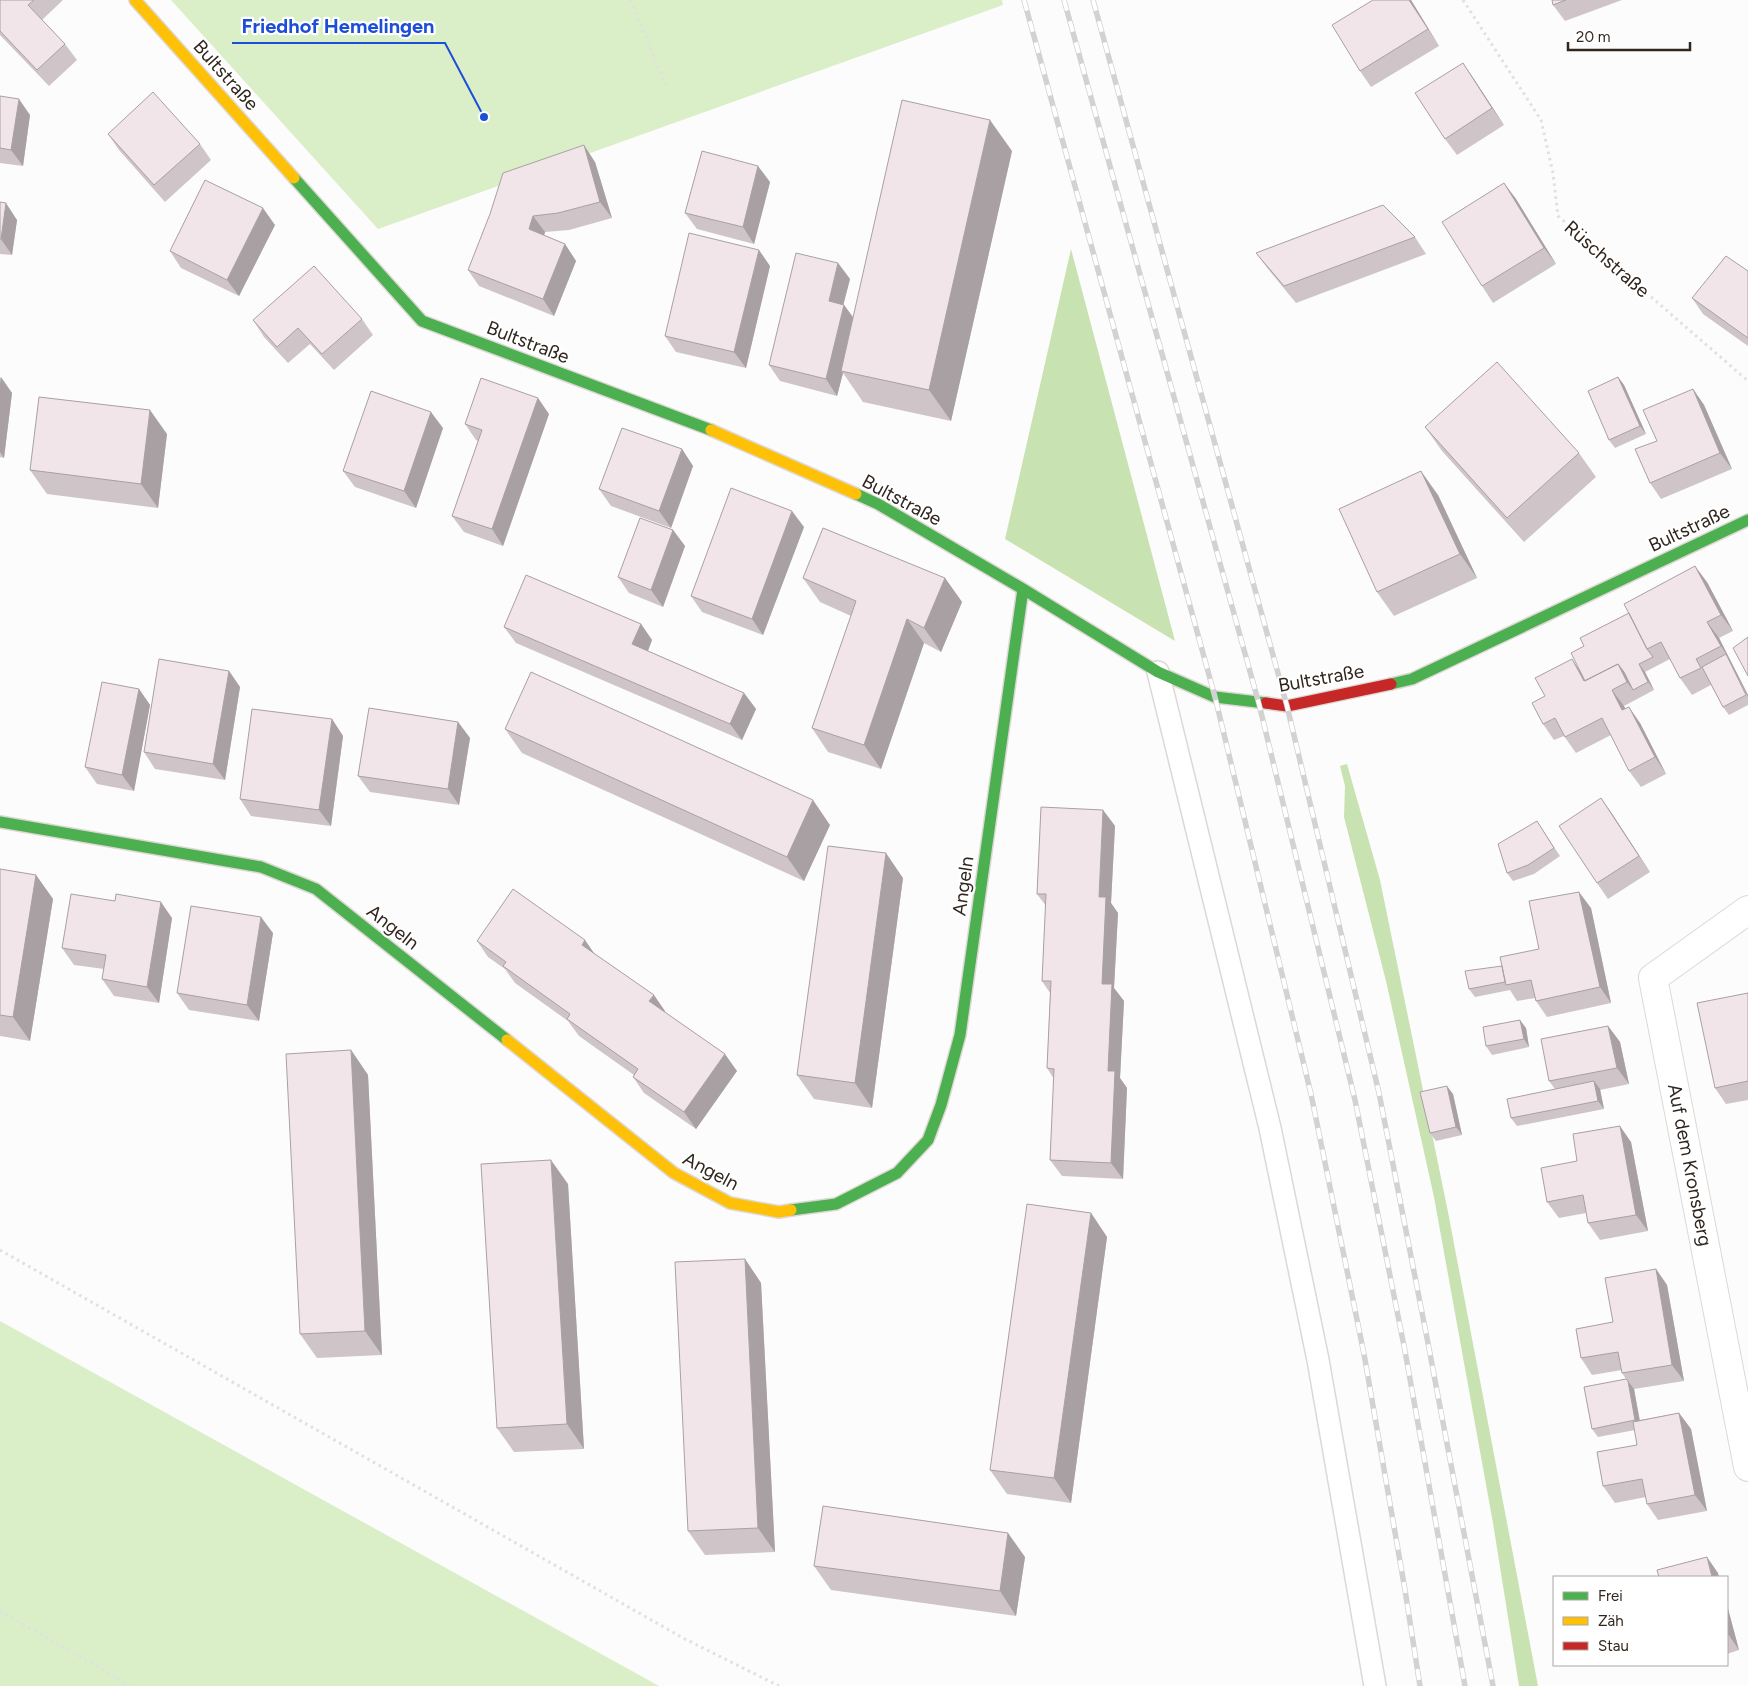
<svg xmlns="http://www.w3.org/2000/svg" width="1748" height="1686" font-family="Figtree,sans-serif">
	<rect width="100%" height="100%" fill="#fcfcfc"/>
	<path fill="#daefc7" d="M171 0H1002L1003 5 378 229Z
		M0 1321 659 1686H0Z"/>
	<path fill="#c9e2b1" d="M1071 249 1175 641 1005 539Z
		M1347 764 1380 880 1448 1212 1538 1686H1519L1493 1523 1434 1197 1386 981 1344 817 1345 786 1340 766Z"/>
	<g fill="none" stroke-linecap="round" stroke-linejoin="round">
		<defs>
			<path id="lane" d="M1158 672 1270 1128 1318 1360 1375 1686"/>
			<path id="street" d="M1748 910 1653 978 1748 1467"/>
			<path id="fast" d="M294 178 422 321 711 430
				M856 494 878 504 1023 589 1158 672 1215 697 1266 703
				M1391 684 1412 679 1748 520
				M0 822 261 867 316 889 507 1040
				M791 1210 836 1204 897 1173 928 1140 941 1105 960 1035 1023 589"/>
			<path id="slow" d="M135 0 294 178
				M711 430 856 494
				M507 1040 674 1173 730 1203 779 1212 791 1210"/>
			<path id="jam" d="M1266 703 1287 706 1391 684"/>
		</defs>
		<use href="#lane" stroke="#ddd8d4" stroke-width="24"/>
		<use href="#street" stroke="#ddd8d4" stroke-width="30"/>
		<use href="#fast" stroke="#ddd8d4" stroke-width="14"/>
		<use href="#slow" stroke="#ddd8d4" stroke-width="14"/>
		<use href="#jam" stroke="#ddd8d4" stroke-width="14"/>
		<path stroke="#e1e0e0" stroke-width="3" stroke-dasharray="2.5 4" stroke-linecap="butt" d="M630 0 667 88
			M1463 0 1541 120 1553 173 1558 216 1748 381
			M0 1250 683 1638 779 1686
			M0 1611 131 1686"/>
		<use href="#lane" stroke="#fff" stroke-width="21"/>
		<use href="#street" stroke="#fff" stroke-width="28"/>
		<use href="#fast" stroke="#4caf50" stroke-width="11"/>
		<use href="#slow" stroke="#ffc107" stroke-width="11"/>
		<use href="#jam" stroke="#c62828" stroke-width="11"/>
		<defs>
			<path id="rail" d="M1024 0 1215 697 1311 1094 1364 1354 1405 1590 1420 1686
				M1064 0 1259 704 1355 1100 1405 1351 1465 1686
				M1093 0 1287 706 1379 1093 1427 1338 1493 1686"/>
		</defs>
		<use href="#rail" stroke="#d3d2d2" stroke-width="5.5"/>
		<use href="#rail" stroke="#fff" stroke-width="4" stroke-dasharray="11" stroke-linecap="butt"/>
	</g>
	<path fill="#cfc5c8" d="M0 0H63L42 20 65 44 77 60 49 86 0 35Z
		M1411 0 1439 46 1371 87 1360 71Z
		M1552 0H1622L1565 21 1553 5Z
		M1463 63 1504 125 1457 155 1445 139Z
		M0 96 30 115 23 166 0 163Z
		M108 134 200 144 211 160 165 202 119 150Z
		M1012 151 951 421 863 402 843 373 837 396 780 381 769 365 838 263 850 279 843 305H844L853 318Z
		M595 162 612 218 569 230 545 232 544 235 565 244 576 261 554 316 479 286 468 270Z
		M770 182 754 244 697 229 685 213Z
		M1504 183 1516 199 1556 264 1493 303 1482 286Z
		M0 202 17 220 12 255 0 254Z
		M275 225 239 296 181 268 170 251Z
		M1415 237 1426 254 1296 303 1268 269 1256 253Z
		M770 266 746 368 676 352 665 336Z
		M1748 271V346L1703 314 1692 298Z
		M362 319 373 335 334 370 310 344 288 363 264 337 253 320Z
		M0 377 12 393 4 458 0 457Z
		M1618 377 1624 385 1646 434 1615 448 1609 440Z
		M1693 389 1704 405 1732 469 1661 499 1650 483 1657 441Z
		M549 414 503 546 464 532 452 516 478 441 476 440 465 424Z
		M1425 427 1579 453 1596 477 1524 542 1442 451Z
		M443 428 416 508 355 487 343 471Z
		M167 434 158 508 47 494 30 470Z
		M682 449 693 466 671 528 611 506 599 489Z
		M1438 495 1477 578 1394 616 1377 592Z
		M804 527 763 635 702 612 691 596Z
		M673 530 685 546 663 607 629 593 618 577Z
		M803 578H945L962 602 941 652 924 643 881 769 828 752 812 728 851 616 820 602Z
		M1707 582 1733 631 1719 638 1748 695V705L1729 715 1723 707 1711 685 1692 695 1680 678 1670 659 1645 672 1654 690 1624 706 1625 709 1640 723 1666 774 1641 787 1629 771 1611 735 1576 753 1564 736 1554 740 1543 724 1545 696Z
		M641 624 652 640 648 651 744 693 756 709 742 740 516 643 504 627Z
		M229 671 240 687 225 780 155 769 144 752Z
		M139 689 150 705 134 791 97 784 85 767Z
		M332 719 343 736 331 826 251 816 240 799Z
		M458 722 470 738 459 805 370 792 358 776Z
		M505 729 830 825 804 881 522 753Z
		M1601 798 1650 872 1608 899 1597 883Z
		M1103 810 1115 826 1111 903 1118 913 1114 988 1124 1001 1120 1078 1127 1088 1123 1179 1062 1176 1050 1160 1054 1079 1047 1068 1050 993 1042 981 1046 906 1037 894Z
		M1537 821 1560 856 1534 874 1513 881 1507 873Z
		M0 869 36 875 53 899 30 1041 0 1036Z
		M903 878 872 1108 814 1099 797 1075Z
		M1591 908 1611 1003 1547 1017 1536 1001 1535 998 1517 1001 1510 990 1475 997 1469 989 1502 966 1539 949Z
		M172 918 159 1003 114 996 102 979 104 969 74 965 62 948Z
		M273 933 259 1021 189 1010 177 993Z
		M477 941 594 953 737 1071 696 1129 644 1093 633 1077 634 1075 579 1036 568 1021 515 983 505 969 488 957Z
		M1748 993V1100L1726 1104 1715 1088Z
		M1608 1026 1620 1042 1629 1084 1600 1090 1604 1109 1517 1126 1511 1118 1555 1089 1549 1081Z
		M1526 1028 1529 1047 1492 1055 1486 1046Z
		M351 1050 368 1075 382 1355 317 1358 300 1334Z
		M1453 1094 1462 1135 1436 1141 1430 1133Z
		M1631 1142 1648 1231 1600 1240 1588 1223 1586 1213 1559 1218 1547 1202 1577 1161Z
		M568 1184 584 1449 514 1452 497 1428Z
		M1091 1213 1107 1237 1071 1503 1007 1494 990 1470Z
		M745 1259 761 1283 775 1552 705 1555 688 1531Z
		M1656 1269 1667 1285 1684 1381 1634 1389 1640 1420 1679 1413 1691 1429 1707 1511 1658 1520 1647 1504 1646 1497 1615 1503 1603 1486 1637 1445 1635 1430 1598 1437 1592 1429 1626 1379 1622 1373V1370L1592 1375 1581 1358 1613 1322Z
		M1025 1557 1016 1616 831 1590 814 1566Z
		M1727 1605 1739 1650 1727 1654Z"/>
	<path fill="#a9a0a3" d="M1409 0H1411L1439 46 1428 29Z
		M1463 63 1474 79 1504 125 1492 108Z
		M19 99 30 115 23 166 11 150Z
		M990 120 1012 151 951 421 929 390Z
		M584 145 595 162 612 218 600 202Z
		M758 166 770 182 754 244 743 227Z
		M1504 183 1516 199 1556 264 1544 248Z
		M6 203 17 220 12 255 1 239Z
		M263 208 275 225 239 296 227 280Z
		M533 216 545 232 541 246 529 229Z
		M565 244 576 261 554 316 543 299Z
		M759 250 770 266 746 368 734 352Z
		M838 263 850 279 840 318 829 301Z
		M844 305 856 321 841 371 843 373 837 396 826 379Z
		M1 377 12 393 4 458 0 452V384Z
		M1618 377 1624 385 1646 434 1640 426Z
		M1693 389 1704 405 1732 469 1720 453Z
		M538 398 549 414 503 546 492 529Z
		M150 410 167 434 158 508 141 484Z
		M431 412 443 428 416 508 404 491Z
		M682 449 693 466 671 528 659 511Z
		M1421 471 1438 495 1477 578 1460 554Z
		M792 511 804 527 763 635 752 619Z
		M673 530 685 546 663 607 651 590Z
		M1695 566 1707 582 1733 631 1721 615Z
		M945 578 962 602 941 652 924 628Z
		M907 619 924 643 881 769 864 745Z
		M1707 622 1719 638 1748 695V697L1726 654 1721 646Z
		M641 624 652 640 644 661 632 644Z
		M1572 659 1583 675 1591 689 1584 681Z
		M1618 664 1630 681 1633 690 1627 682Z
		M1639 664 1645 672 1654 690 1648 682Z
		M229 671 240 687 225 780 213 764Z
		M139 689 150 705 134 791 122 775Z
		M1612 690 1624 706 1634 726 1622 710Z
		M744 693 756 709 742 740 730 724Z
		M1629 707 1640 723 1666 774 1655 757Z
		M332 719 343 736 331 826 319 810Z
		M458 722 470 738 459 805 448 789Z
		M1601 798 1613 815 1650 872 1639 856Z
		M813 800 830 825 804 881 787 857Z
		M1103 810 1115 826 1111 903 1118 913 1114 988 1124 1001 1120 1078 1127 1088 1123 1179 1111 1163 1108 1071 1102 984 1099 897Z
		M886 853 903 878 872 1108 855 1083Z
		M36 875 53 899 30 1041 13 1017Z
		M1579 892 1591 908 1611 1003 1600 987Z
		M161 902 172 918 159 1003 147 987Z
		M261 917 273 933 259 1021 247 1005Z
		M585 940 596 956 582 945Z
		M654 995 665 1011 661 1017 649 1001Z
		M1520 1020 1526 1028 1529 1047 1524 1039Z
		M1608 1026 1620 1042 1629 1084 1617 1068Z
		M351 1050 368 1075 382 1355 365 1331Z
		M725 1054 737 1071 696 1129 684 1112Z
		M1594 1081 1600 1089 1604 1109 1598 1101Z
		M1447 1086 1453 1094 1462 1135 1456 1127Z
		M1620 1126 1631 1142 1648 1231 1636 1215Z
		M551 1160 568 1184 584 1449 567 1424Z
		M1091 1213 1107 1237 1071 1503 1054 1478Z
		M745 1259 761 1283 775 1552 758 1528Z
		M1656 1269 1667 1285 1684 1381 1672 1365Z
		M1628 1381 1634 1389 1641 1429 1635 1420Z
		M1679 1413 1691 1429 1707 1511 1695 1495Z
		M1008 1533 1025 1557 1016 1616 1000 1591Z
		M1707 1557 1718 1573 1719 1577H1712Z
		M1727 1605 1739 1650 1728 1634 1727 1631Z"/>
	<path fill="#f1e5e9" stroke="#a9a0a3" d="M0 0H34L28 5 65 44 37 70 0 31Z
		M1373 0H1409L1428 29 1360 71 1332 25Z
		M1552 0H1566L1553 5Z
		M1463 63 1492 108 1445 139 1415 93Z
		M153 92 200 144 154 185 108 134Z
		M0 96 19 99 11 150 0 148Z
		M902 100 990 120 929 390 841 371Z
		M584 145 600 202 558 213 533 216 529 229 565 244 543 299 468 270 490 214 503 173Z
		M702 151 758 166 743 227 685 213Z
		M205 180 263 208 227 280 170 251Z
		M1504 183 1544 248 1482 286 1442 222Z
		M0 202 6 203 1 239H0Z
		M1383 205 1415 237 1284 286 1256 253Z
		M689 233 759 250 734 352 665 336Z
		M796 253 838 263 829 301 844 305 826 379 769 365Z
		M1726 256 1748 271V338L1692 298Z
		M314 266 362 319 322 354 298 328 277 347 253 320Z
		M1497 362 1579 453 1507 518 1425 427Z
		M1618 377 1640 426 1609 440 1588 391Z
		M481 378 538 398 492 529 452 516 482 430 465 424Z
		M1693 389 1720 453 1650 483 1635 449 1657 441 1643 410Z
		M371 391 431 412 404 491 343 471Z
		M39 397 150 410 141 484 30 470Z
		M622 428 682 449 659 511 599 489Z
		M1421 471 1460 554 1377 592 1339 509Z
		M731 488 792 511 752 619 691 596Z
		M640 518 673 530 651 590 618 577Z
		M823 528 945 578 924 628 907 619 864 745 812 728 856 601 803 578Z
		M1695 566 1721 615 1707 622 1721 646 1696 659 1701 668 1680 678 1661 642 1647 649 1624 604Z
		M526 575 641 624 632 644 744 693 730 724 504 627Z
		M1629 613 1647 649 1653 657 1639 664 1648 682 1633 690 1624 672 1618 664 1585 681 1571 653 1584 646 1580 638Z
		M1748 637V676L1733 648Z
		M1726 654 1746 695 1723 707 1702 667Z
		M159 659 229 671 213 764 144 752Z
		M1572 659 1584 681 1618 664 1627 682 1612 690 1622 710 1629 707 1655 757 1629 771 1602 718 1565 737 1555 718 1543 724 1532 703 1545 696 1535 678Z
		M531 672 813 800 787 857 505 729Z
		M102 682 139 689 122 775 85 767Z
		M369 708 458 722 448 789 358 776Z
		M252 709 332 719 319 810 240 799Z
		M1601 798 1639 856 1597 883 1559 826Z
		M1041 807 1103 810 1099 897H1106L1102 984H1112L1108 1071H1115L1111 1163 1050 1160 1054 1069 1047 1068 1051 981H1042L1046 894H1037Z
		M1537 821 1554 848 1528 865 1507 873 1498 844Z
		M828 846 886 853 855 1083 797 1075Z
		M0 869 36 875 13 1017 0 1015Z
		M513 889 585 940 582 945 654 995 649 1001 725 1054 684 1112 633 1077 638 1069 567 1019 570 1014 503 966 506 962 477 941Z
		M1579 892 1600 987 1536 1001 1531 980 1506 985 1500 957 1539 949 1529 901Z
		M71 894 115 901 116 894 161 902 147 987 102 979 106 955 62 948Z
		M191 906 261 917 247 1005 177 993Z
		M1502 966 1505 982 1469 989 1465 971Z
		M1748 993V1081L1715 1088 1697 1003Z
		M1520 1020 1524 1039 1486 1046 1483 1027Z
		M1608 1026 1617 1068 1549 1081 1541 1039Z
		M351 1050 365 1331 300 1334 286 1054Z
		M1594 1081 1598 1101 1511 1118 1507 1099Z
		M1447 1086 1456 1127 1430 1133 1420 1092Z
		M1620 1126 1636 1215 1588 1223 1583 1195 1547 1202 1541 1168 1577 1161 1573 1134Z
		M551 1160 567 1424 497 1428 481 1164Z
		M1027 1204 1091 1213 1054 1478 990 1470Z
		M745 1259 758 1528 688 1531 675 1262Z
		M1656 1269 1672 1365 1622 1373 1618 1352 1581 1358 1576 1329 1613 1322 1605 1278Z
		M1626 1379 1628 1381 1635 1420 1592 1429 1584 1387Z
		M1679 1413 1695 1495 1647 1504 1642 1479 1603 1486 1597 1452 1637 1445 1633 1422Z
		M823 1506 1008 1533 1000 1591 814 1566Z
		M1707 1557 1712 1577H1659L1657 1570Z"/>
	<g text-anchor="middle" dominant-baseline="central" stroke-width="4.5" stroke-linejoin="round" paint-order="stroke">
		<g font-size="19" fill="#30261e" stroke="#fff">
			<text transform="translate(226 75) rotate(48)">Bultstraße</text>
			<text transform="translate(1607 259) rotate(41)">Rüschstraße</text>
			<text transform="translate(528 342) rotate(21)">Bultstraße</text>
			<text transform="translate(902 500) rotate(28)">Bultstraße</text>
			<text transform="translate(1689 528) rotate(-25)">Bultstraße</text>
			<text transform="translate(1321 678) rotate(-10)">Bultstraße</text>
			<text transform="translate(963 886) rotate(-82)">Angeln</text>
			<text transform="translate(393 927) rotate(38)">Angeln</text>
			<text transform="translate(1690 1165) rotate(79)">Auf dem Kronsberg</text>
			<text transform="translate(711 1171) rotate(28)">Angeln</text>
		</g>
	</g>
	<path fill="none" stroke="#1d4ed8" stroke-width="2" d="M484 117L445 43H232"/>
	<circle fill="#1d4ed8" stroke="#fff" stroke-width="2" cx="484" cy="117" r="5"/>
	<g font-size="20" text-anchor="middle" font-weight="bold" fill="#1d4ed8" stroke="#fff" stroke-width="4.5" stroke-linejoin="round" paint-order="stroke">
		<text x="338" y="33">Friedhof Hemelingen</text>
	</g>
	<rect x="1553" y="1576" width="175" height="90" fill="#ffffff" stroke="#aca8a5"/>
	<rect x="1563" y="1592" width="25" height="8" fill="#4caf50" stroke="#aca8a5"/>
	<text x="1598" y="1601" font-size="15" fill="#30261e">Frei</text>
	<rect x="1563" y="1617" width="25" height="8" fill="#ffc107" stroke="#aca8a5"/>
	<text x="1598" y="1626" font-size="15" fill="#30261e">Zäh</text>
	<rect x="1563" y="1642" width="25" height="8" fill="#c62828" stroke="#aca8a5"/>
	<text x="1598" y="1651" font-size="15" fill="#30261e">Stau</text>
	<path d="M1568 42v8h122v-8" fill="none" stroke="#30261e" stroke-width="2.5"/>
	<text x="1576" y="42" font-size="15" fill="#30261e" stroke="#ffffff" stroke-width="4" paint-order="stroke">20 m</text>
</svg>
